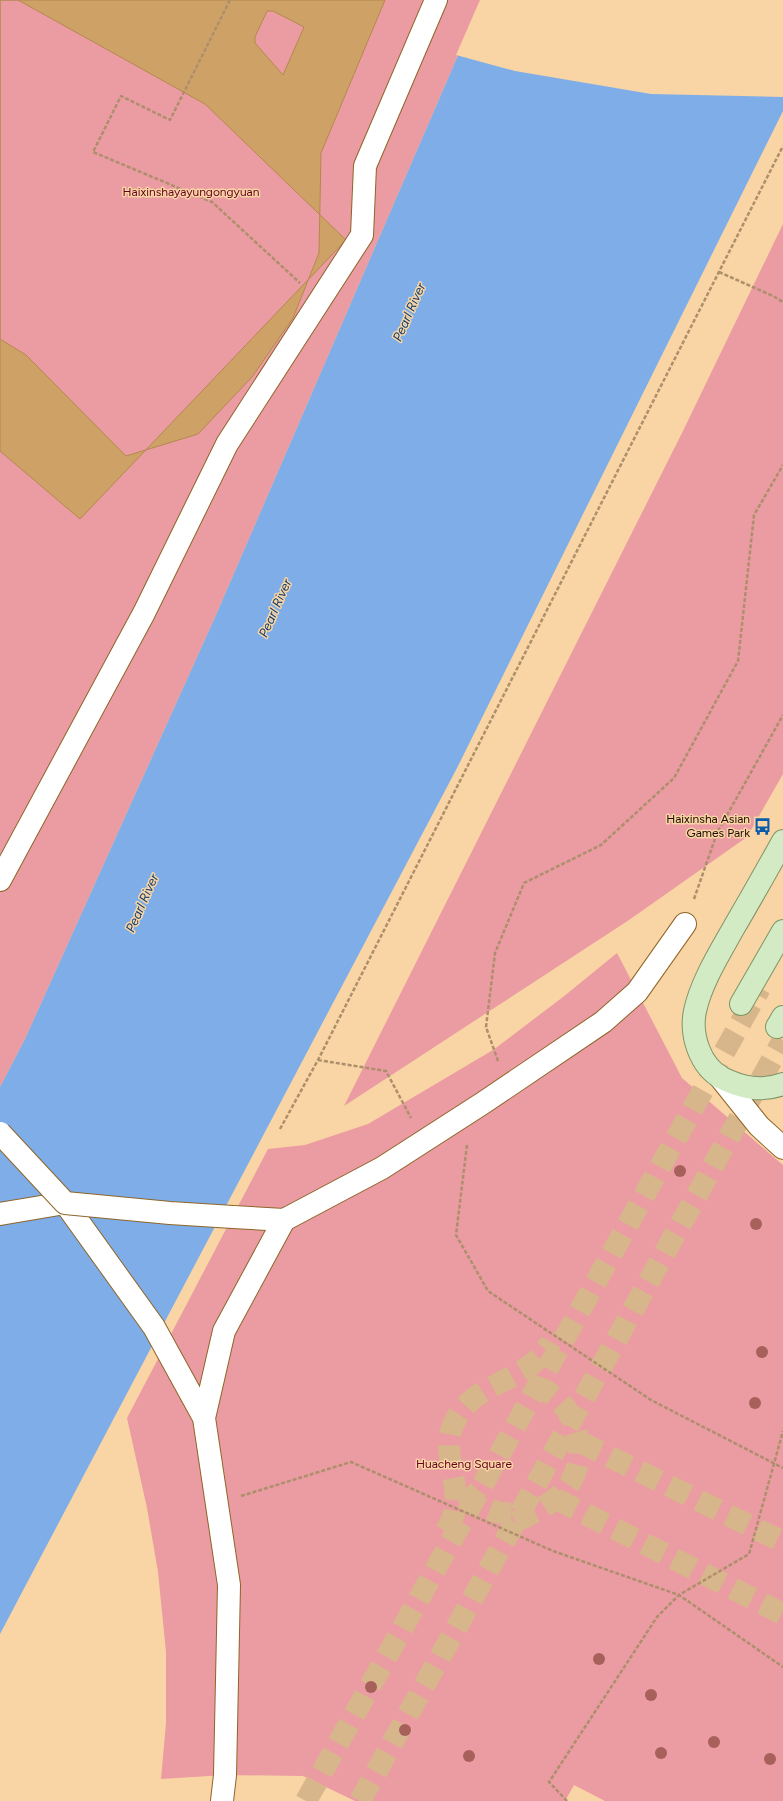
<svg xmlns="http://www.w3.org/2000/svg" width="783" height="1801" font-family="Figtree,sans-serif">
	<rect width="100%" height="100%" fill="#f9d4a4"/>
	<path fill="#eb9ba2" d="M0 0H482L216 615 25 1039 0 1087Z
		M783 224V774L747 837 629 920 344 1106 682 433Z
		M617 953 682 1078 783 1165V1801H605L574 1785 565 1801H355L303 1776 225 1775 161 1779 166 1723V1652L158 1572 147 1508 127 1418 268 1149 305 1145 368 1124 493 1050 563 997Z"/>
	<path fill="#7eade7" d="M482 0H783V111L457 768 0 1634V1087L25 1039 216 615Z"/>
	<path fill="#f9d4a4" d="M480 0H783V97L651 94 515 71 456 55Z"/>
	<path fill="#cea166" stroke="#b4894d" fill-rule="evenodd" d="M0 0H385L321 153 319 253 293 318 252 377 198 434 126 456 26 355 0 339ZM267 11H273L304 27 283 75 255 43V37Z
		M0 0H18L205 104 346 240 80 519 0 451Z"/>
	<g fill="none" stroke-linecap="round" stroke-linejoin="round">
		<path stroke="#d8b68b" stroke-width="22" stroke-dasharray="22 11" stroke-linecap="butt" d="M580 1442 783 1542
			M463 1491C483 1512 506 1518 533 1511
			M556 1499 783 1614
			M515 1522C535 1512 558 1502 570 1483 593 1446 570 1388 524 1384
			M446 1531C448 1527 451 1522 453 1517 464 1485 438 1453 455 1421 476 1379 528 1384 551 1342
			M306 1801 760 988
			M360 1801 783 1040"/>
		<defs>
			<path id="minor" d="M0 880 144 613 227 444 362 235 365 166 436 0
				M719 1076 759 1126 783 1148
				M0 1214 65 1203 154 1327 204 1418
				M233 1217 284 1220
				M222 1801 225 1775 229 1585 204 1418 224 1331 284 1220 382 1168 483 1103 603 1022 637 992 685 924"/>
			<path id="major" d="M783 841C767 870 750 900 733 929 719 954 701 983 695 1011 690 1035 700 1066 722 1078 742 1088 761 1092 783 1084
				M741 1004 783 931
				M777 1027 783 1017"/>
		</defs>
		<use href="#minor" stroke="#8e6528" stroke-width="24"/>
		<use href="#major" stroke="#7f9466" stroke-width="24"/>
		<path stroke="#ad8f6c" stroke-width="2.5" stroke-dasharray="4 2" stroke-linecap="butt" d="M230 0 170 120 121 96 93 152 212 202 300 283
			M719 272 773 296 783 302
			M694 899 717 833 783 715
			M318 1060 386 1071 411 1118
			M498 1061 486 1027 495 953 524 883 601 845 674 778 738 661 754 515 783 465
			M280 1129 318 1060 783 146
			M467 1145 456 1235 488 1291 651 1400 783 1468
			M241 1496 351 1462 553 1551 679 1595 783 1667
			M567 1801 549 1782 657 1617 679 1595 749 1554 783 1431"/>
		<use href="#minor" stroke="#fff" stroke-width="22"/>
		<use href="#major" stroke="#d3ebc4" stroke-width="22"/>
		<defs>
			<path id="minor-bridge" d="M0 1133 65 1203 170 1213 233 1217"/>
		</defs>
		<use href="#minor-bridge" stroke="#8e6528" stroke-width="24" stroke-linecap="butt"/>
		<use href="#minor-bridge" stroke="#fff" stroke-width="22"/>
	</g>
	<g fill="#a8605b">
		<circle cx="680" cy="1171" r="6"/>
		<circle cx="756" cy="1224" r="6"/>
		<circle cx="762" cy="1352" r="6"/>
		<circle cx="755" cy="1403" r="6"/>
		<circle cx="599" cy="1659" r="6"/>
		<circle cx="371" cy="1687" r="6"/>
		<circle cx="651" cy="1695" r="6"/>
		<circle cx="405" cy="1730" r="6"/>
		<circle cx="714" cy="1742" r="6"/>
		<circle cx="661" cy="1753" r="6"/>
		<circle cx="469" cy="1756" r="6"/>
		<circle cx="770" cy="1759" r="6"/>
	</g>
	<defs>
		<symbol id="bus-bare" viewBox="-9 -9 18 18"><path d="M-5-6H5V4H4V6H2V4H-2V6H-4V4H-5ZM-3.5-4V0h7V-4ZM-3.5 1.2v1.5H-2V1.2ZM2 1.2v1.5H3.5V1.2Z" fill="#095ba9" stroke="#f9d4a4" stroke-width="2.5" paint-order="stroke"/></symbol>
	</defs>
	<g fill-rule="evenodd">
		<use href="#bus-bare" x="750" y="814" width="25" height="25"/>
	</g>
	<g text-anchor="middle" dominant-baseline="central" stroke-width="3" stroke-linejoin="round" paint-order="stroke">
		<g font-size="12" fill="#660220" stroke="#f9d4a4">
			<text x="191" y="192">Haixinshayayungongyuan</text>
			<text x="464" y="1464">Huacheng Square</text>
		</g>
		<g font-size="12" fill="#1b0c00" stroke="#f9d4a4" text-anchor="end">
			<text x="750" y="819">Haixinsha Asian<tspan x="750" dy="14">Games Park</tspan></text>
		</g>
		<g font-size="13" font-style="italic" fill="#0f3f73" stroke="#f9d4a4">
			<text transform="translate(409 312) rotate(-66)">Pearl River</text>
			<text transform="translate(275 608) rotate(-66)">Pearl River</text>
			<text transform="translate(142 903) rotate(-66)">Pearl River</text>
		</g>
	</g>
</svg>
